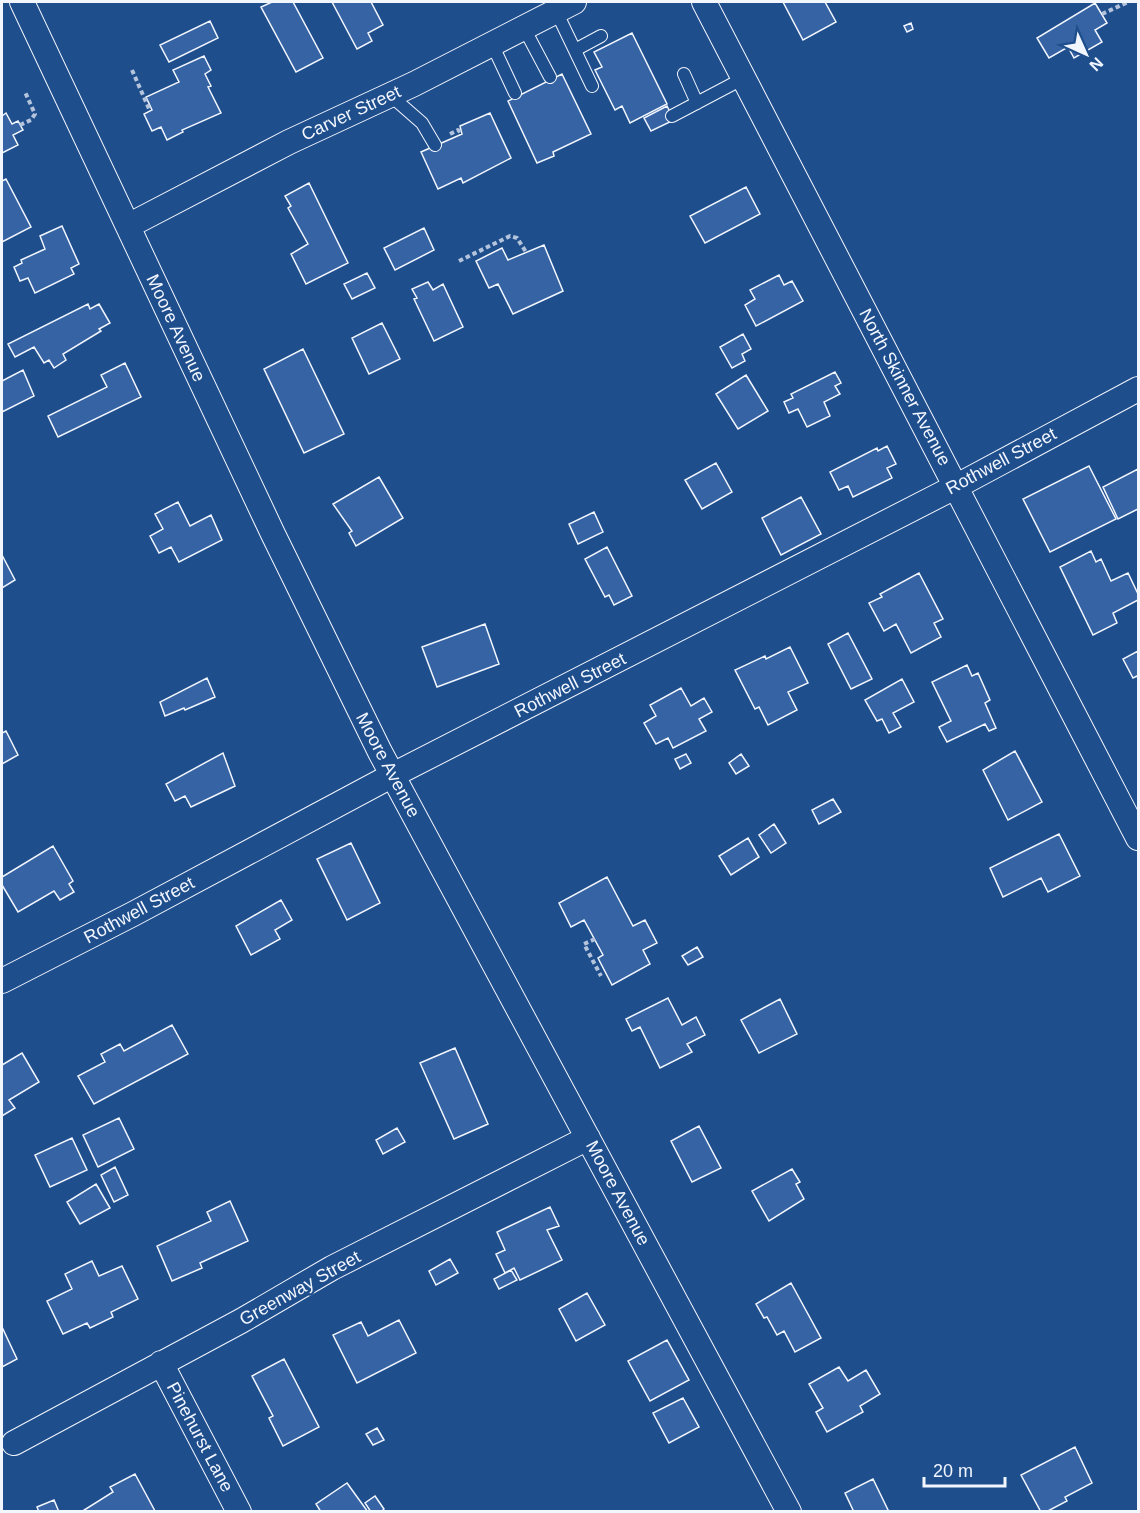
<svg xmlns="http://www.w3.org/2000/svg" width="1140" height="1513" font-family="Arial,sans-serif">
	<rect width="100%" height="100%" fill="#1f4e8c"/>
	<path fill="#3563a3" stroke="#f2f6ff" stroke-width="1.5" d="M272 2H293L323 58 296 72 261 7Z
		M332 2H371L383 25 368 33 372 41 357 49Z
		M783 2H825L836 22 803 40Z
		M1095 3 1107 23 1095 30 1102 42 1074 58 1068 47 1049 58 1037 38Z
		M210 21 218 38 169 62 160 45Z
		M911 23 913 29 907 32 904 26Z
		M632 33 667 104 630 123 622 106 615 110 595 70 602 67 594 52Z
		M204 56 211 70 205 74 211 86 208 87 221 113 182 130 183 132 167 140 161 127 152 131 144 114 152 110 146 97 179 82 173 70Z
		M562 74 591 134 553 152 554 156 537 163 508 101Z
		M667 106 674 120 651 131 644 118Z
		M6 113 12 124 18 121 23 130 13 135 18 145 2 153V116Z
		M490 113 511 158 463 183 461 178 438 189 421 152 462 134 460 126Z
		M6 179 31 227 2 242V181Z
		M309 183 348 263 306 284 291 254 308 244 288 208 291 206 285 196Z
		M746 187 760 214 705 243 690 216Z
		M62 226 79 264 71 268 74 274 35 293 28 278 20 281 14 267 22 263 21 260 45 249 40 236Z
		M424 228 434 250 395 270 384 248Z
		M544 245 563 291 513 314 498 284 489 288 476 261 502 248 508 260Z
		M367 273 375 288 352 299 344 284Z
		M779 275 784 285 792 281 803 301 756 326 745 305 755 299 750 290Z
		M428 282 433 290 443 284 463 327 434 341 414 299 417 298 412 289Z
		M88 304 90 309 99 304 110 323 99 329 101 331 63 354 66 360 54 368 49 360 44 363 34 347 15 357 8 344Z
		M382 323 400 359 369 374 352 338Z
		M743 334 751 349 742 354 745 361 732 368 720 347Z
		M303 349 344 434 304 453 264 369Z
		M125 363 141 397 58 437 48 416 107 387 101 375Z
		M23 370 34 396 2 412V381Z
		M835 372 841 383 835 386 840 394 824 402 830 416 807 427 798 409 789 413 784 402 793 398 791 394Z
		M746 375 768 411 738 429 716 394Z
		M887 446 896 464 887 468 892 478 853 497 848 486 839 490 830 472 877 448 878 451Z
		M716 463 732 492 702 509 685 480Z
		M1089 466 1116 519 1050 552 1023 499Z
		M1138 469V509L1118 519 1103 487Z
		M379 477 403 518 356 546 349 533 352 531 333 504Z
		M801 497 821 534 781 555 762 518Z
		M178 502 190 526 211 515 222 540 179 562 171 547 159 553 150 536 163 529 155 514Z
		M594 512 603 532 578 544 569 524Z
		M607 547 632 596 614 605 609 595 605 597 585 559Z
		M1091 551 1096 562 1101 559 1111 581 1128 573 1138 594V600L1113 613 1117 623 1093 635 1060 567Z
		M2 555 15 580 2 588Z
		M919 573 943 619 934 623 941 637 911 653 896 624 884 631 869 603 882 597 880 594Z
		M485 624 499 664 437 687 422 647Z
		M848 633 872 679 851 689 828 644Z
		M790 647 808 683 788 692 797 710 768 725 759 707 755 709 735 670 765 656 766 659Z
		M1138 651V678L1137 676 1133 678 1123 659Z
		M967 665 972 676 978 673 990 700 985 703 996 728 989 731 985 724 947 742 939 727 951 721 932 682Z
		M207 678 215 697 185 710 184 708 165 716 160 702Z
		M902 679 914 702 893 713 901 727 889 733 882 719 877 721 865 700Z
		M681 688 691 706 704 698 712 712 699 719 706 731 673 748 668 738 656 744 644 723 656 716 650 705Z
		M6 731 18 755 2 764V733Z
		M1015 751 1042 802 1008 820 983 770Z
		M223 753 235 786 191 807 185 796 175 801 166 784Z
		M686 754 691 763 680 769 675 759Z
		M741 754 749 766 736 774 729 763Z
		M833 799 841 812 819 824 812 810Z
		M774 824 786 843 771 853 759 835Z
		M1059 834 1080 876 1048 892 1041 878 1003 897 990 868Z
		M748 838 759 857 731 875 719 856Z
		M351 843 380 903 347 920 317 859Z
		M53 846 73 881 69 884 74 892 60 900 54 891 18 912 2 885V877Z
		M607 877 633 926 645 920 657 943 643 950 650 964 612 985 598 958 603 955 584 920 571 927 559 903Z
		M281 900 292 920 275 930 280 939 251 955 236 926Z
		M697 947 703 957 688 965 682 956Z
		M668 998 682 1025 696 1017 705 1035 687 1044 692 1052 660 1068 640 1027 632 1031 626 1019Z
		M780 999 797 1034 759 1053 741 1020Z
		M172 1025 188 1054 94 1104 78 1076 105 1062 101 1054 120 1044 124 1051Z
		M455 1048 488 1124 454 1139 420 1063Z
		M22 1053 39 1082 9 1100 15 1108 2 1116V1065Z
		M119 1118 134 1149 98 1167 83 1135Z
		M699 1126 721 1168 692 1182 671 1141Z
		M397 1128 405 1142 383 1154 376 1140Z
		M72 1138 87 1170 50 1187 35 1155Z
		M115 1167 128 1195 114 1202 101 1175Z
		M792 1169 800 1182 796 1184 804 1199 769 1221 752 1191Z
		M96 1184 110 1208 80 1224 67 1202Z
		M230 1201 248 1241 200 1263 202 1268 172 1281 157 1246 211 1221 207 1212Z
		M550 1207 559 1226 547 1230 562 1260 520 1280 514 1268 505 1273 496 1254 505 1250 497 1232Z
		M450 1259 458 1273 436 1285 429 1271Z
		M92 1261 99 1276 122 1266 138 1299 111 1312 113 1317 90 1328 87 1323 63 1334 47 1301 72 1289 65 1274Z
		M511 1270 517 1280 499 1289 494 1279Z
		M791 1283 821 1338 795 1352 784 1331 777 1335 767 1317 764 1318 756 1304Z
		M587 1293 605 1325 576 1341 559 1309Z
		M399 1320 416 1353 357 1383 333 1335 361 1322 368 1336Z
		M2 1327 17 1359 2 1367Z
		M667 1340 689 1380 650 1401 628 1361Z
		M284 1359 319 1427 283 1446 269 1418 273 1416 252 1376Z
		M839 1367 848 1381 866 1370 880 1394 860 1406 863 1412 827 1432 816 1412 823 1408 809 1384Z
		M683 1398 699 1427 669 1443 653 1413Z
		M377 1428 384 1440 373 1445 366 1434Z
		M1075 1447 1092 1483 1065 1497 1067 1501 1046 1512H1041L1021 1475Z
		M135 1474 155 1511 81 1512 113 1492 110 1487Z
		M873 1479 889 1512H854L845 1493Z
		M347 1483 368 1512H321L316 1504Z
		M375 1496 384 1509 381 1512H371L365 1503Z
		M54 1500 59 1512H39L37 1507Z"/>
	<g fill="none" stroke-linecap="round" stroke-linejoin="round">
		<defs>
			<path id="lane" d="M556 11 592 86
				M524 28 550 77
				M492 44 515 93
				M575 50 601 36
				M684 74 697 103
				M390 95 422 123 435 145
				M672 116 744 78"/>
			<path id="street" d="M22 2 273 534 380 752 789 1512
				M704 2 1138 838
				M128 226 289 142 414 84 574 2
				M2 981 133 914 393 775 957 486 1138 389
				M161 1363 239 1512
				M14 1443 241 1321 332 1268 588 1138"/>
		</defs>
		<use href="#lane" stroke="#f2f6ff" stroke-width="14"/>
		<use href="#street" stroke="#f2f6ff" stroke-width="26"/>
		<path stroke="#b3c4dc" stroke-width="4" stroke-dasharray="4.5 3" stroke-linecap="butt" d="M1102 14 1128 2
			M132 70 150 111
			M20 125 31 120 35 114 25 92
			M450 134 458 130 462 134
			M459 261 510 236 517 238 526 252
			M595 939 584 944 601 976"/>
		<use href="#lane" stroke="#1f4e8c" stroke-width="12"/>
		<use href="#street" stroke="#1f4e8c" stroke-width="24"/>
	</g>
	<g text-anchor="middle" dominant-baseline="central" stroke-width="4.5" stroke-linejoin="round" paint-order="stroke">
		<g font-size="18" fill="#f2f6ff" stroke="#1f4e8c">
			<text transform="translate(351 113) rotate(-25)">Carver Street</text>
			<text transform="translate(176 328) rotate(65)">Moore Avenue</text>
			<text transform="translate(905 387) rotate(62)">North Skinner Avenue</text>
			<text transform="translate(1001 461) rotate(-28)">Rothwell Street</text>
			<text transform="translate(570 685) rotate(-27)">Rothwell Street</text>
			<text transform="translate(388 765) rotate(62)">Moore Avenue</text>
			<text transform="translate(139 910) rotate(-28)">Rothwell Street</text>
			<text transform="translate(618 1193) rotate(62)">Moore Avenue</text>
			<text transform="translate(300 1288) rotate(-29)">Greenway Street</text>
			<text transform="translate(200 1437) rotate(62)">Pinehurst Lane</text>
		</g>
	</g>
	<rect width="1140" height="1513" fill="none" stroke="#f2f6ff" stroke-width="6"/>
	<g transform="translate(1086 54) rotate(135)" stroke="#1f4e8c" stroke-width="4.5" paint-order="stroke">
	<path d="M0-4.5L10 22L0 15L-10 22Z" fill="#f2f6ff"/>
	<text y="-9" font-size="16" font-weight="bold" text-anchor="middle" fill="#f2f6ff">N</text>
	</g>
	<path d="M924 1477v9h81v-9" fill="none" stroke="#f2f6ff" stroke-width="3"/>
	<text x="933" y="1477" font-size="18" fill="#f2f6ff" stroke="#1f4e8c" stroke-width="4.5" paint-order="stroke">20 m</text>
</svg>
